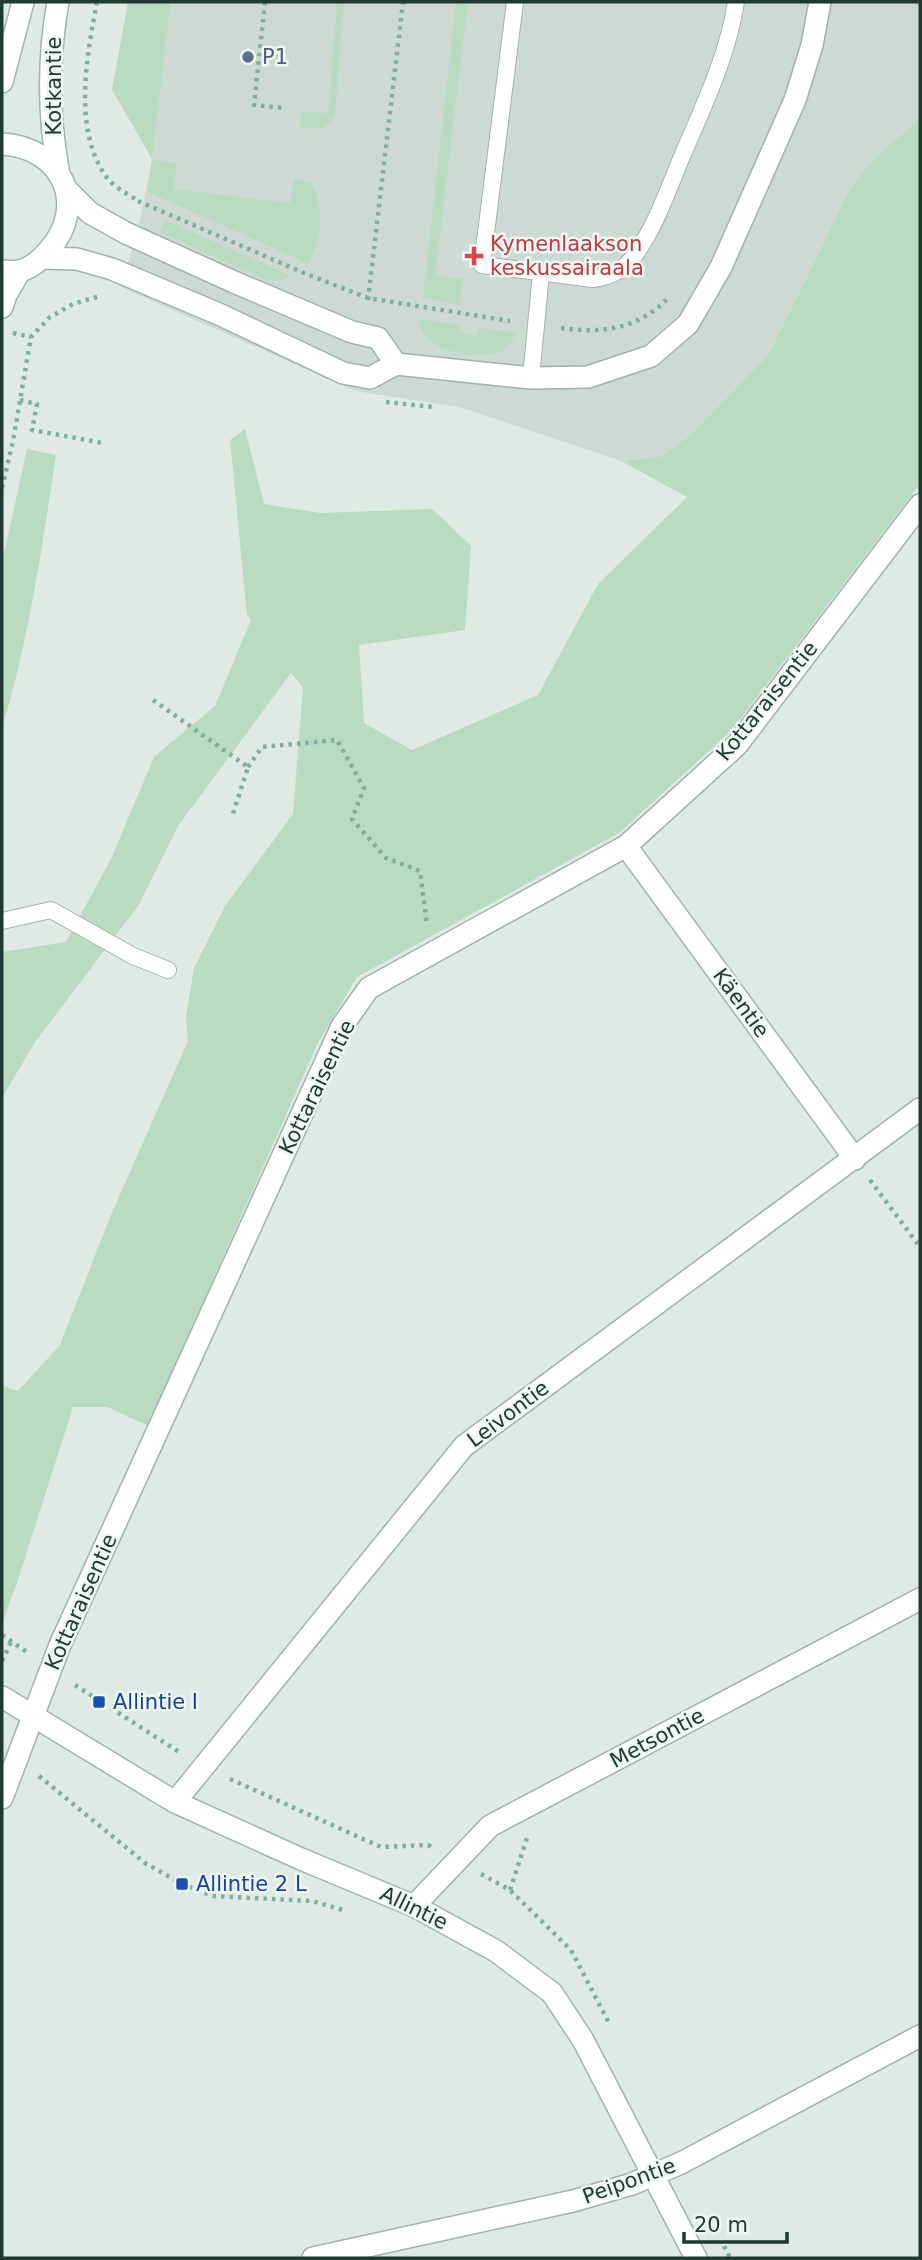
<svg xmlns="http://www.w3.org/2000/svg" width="922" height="2260" font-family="'DejaVu Sans',sans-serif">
	<rect width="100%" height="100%" fill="#dfeae5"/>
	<path fill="#cddad4" d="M171 2H920V119L884 149 846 197 769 354 689 436 660 457 621 461 459 407 355 391 121 287 139 225 152 159Z"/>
	<path fill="#b8dbc2" d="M128 2H171L152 159 177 164 174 189 290 203 294 178 311 183C326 202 321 244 307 263L148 192 152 159 112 90Z
		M333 2H344L335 113C329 131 316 129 300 128L302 112 328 113 337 3Z
		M456 2H468L435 275 463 279 460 305 423 298Z
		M920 119V484L731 731 619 833 357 977 318 1043 148 1426 108 1407H73L18 1580 2 1624V1386L18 1391 60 1345 110 1217 188 1041 186 1016 194 968 225 906 293 814 303 688 291 673 178 826 138 906 35 1042 2 1098V952L66 942 111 859 154 757 215 706 251 620 247 615 230 440 245 429 264 504 320 513 432 509 471 546 465 630 359 645 364 723 412 750 538 695 598 584 687 497 621 461 660 457 689 436 769 354 846 197 864 171 884 149Z
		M165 220 291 276 278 281 266 280 160 232Z
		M420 319 460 325V333L478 335 479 328 515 333C514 336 513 340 511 344 495 366 416 354 420 319Z
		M27 449 56 455C42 547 29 640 2 728V563Z"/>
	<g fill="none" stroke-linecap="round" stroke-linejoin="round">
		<defs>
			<path id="lane" d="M515 2 482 265 593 279C611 277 627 268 637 252 657 223 669 187 683 154 704 105 728 55 736 2
				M531 378 541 273
				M2 921 51 910 133 956 168 970"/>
			<path id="street" d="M68 191 90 213 126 233 234 282 352 332 378 338 396 364
				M42 258 77 259 112 269 221 315 343 373 370 378 396 364 531 378 588 377 651 356 688 324 721 267 795 100 812 45 820 2
				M626 846 855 1159
				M2 1798 60 1645 342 1026 369 988 626 846 737 745 920 505
				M175 1802 464 1446 920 1109
				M414 1906 490 1826 920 1599
				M313 2258 573 2201 632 2184 681 2163 920 2036"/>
			<path id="secondary" d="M2 82 23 2
				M2 144C61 147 89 204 49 250 42 259 29 270 18 271 13 272 7 271 2 271
				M58 169C48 113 48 58 58 2
				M2 307 6 295 20 271
				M2 1697 175 1802 301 1859 414 1906 496 1951 552 1993 583 2040 696 2258"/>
		</defs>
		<use href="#lane" stroke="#a2b1ac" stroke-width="18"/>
		<use href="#street" stroke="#a2b1ac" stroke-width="24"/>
		<use href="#secondary" stroke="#9fb5ad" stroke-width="24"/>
		<path stroke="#80ad9f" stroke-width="4.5" stroke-dasharray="3.5 5" stroke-linecap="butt" d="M97 2C87 55 72 130 107 178 114 187 128 194 138 201
			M265 2 254 105 284 108
			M138 201 304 273 368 298 510 321
			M368 300 403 2
			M561 328C601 334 639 329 668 298
			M13 333 31 337
			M20 400 37 404 32 430 103 443
			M386 402 434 407
			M2 488 13 441 31 337 50 317 73 304 100 296
			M153 700 248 767 232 817
			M248 767 262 747 337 740 364 788 352 819 386 858 420 871 427 925
			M870 1180 920 1247
			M2 1635 27 1652
			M2 1661 11 1642
			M75 1685 179 1752
			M39 1776 145 1863 182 1884 212 1896 312 1901 343 1910
			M230 1779 381 1847 428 1845 433 1848
			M481 1874 510 1890 571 1950 609 2023
			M510 1890 527 1838
			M724 2246 730 2258"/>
		<use href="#lane" stroke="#fff" stroke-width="16"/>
		<use href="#street" stroke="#fff" stroke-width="21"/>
		<use href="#secondary" stroke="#fff" stroke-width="21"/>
	</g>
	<circle fill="#5c6f8a" stroke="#eff7f3" stroke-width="2.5" cx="248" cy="57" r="7"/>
	<path fill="#e0444e" stroke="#eff7f3" stroke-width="2.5" d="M470.5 245.5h7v7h7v7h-7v7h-7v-7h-7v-7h7z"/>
	<g fill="#1a4fb4" stroke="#eff7f3" stroke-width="2.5">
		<rect x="92" y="1695" width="14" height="14" rx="3.5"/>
		<rect x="175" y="1877" width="14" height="14" rx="3.5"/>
	</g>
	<g text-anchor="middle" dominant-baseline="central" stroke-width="5" stroke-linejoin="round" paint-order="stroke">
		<g font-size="21" fill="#4e5e75" stroke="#eff7f3" text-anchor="start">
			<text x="262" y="57">P1</text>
		</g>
		<g font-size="21" fill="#213933" stroke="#eff7f3">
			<text transform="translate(54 86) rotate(-90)">Kotkantie</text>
			<text transform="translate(767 701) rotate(-51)">Kottaraisentie</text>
			<text transform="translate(741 1003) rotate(54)">Käentie</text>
			<text transform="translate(317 1087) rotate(-64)">Kottaraisentie</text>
			<text transform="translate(508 1414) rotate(-37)">Leivontie</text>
			<text transform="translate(81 1602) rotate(-66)">Kottaraisentie</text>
			<text transform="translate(657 1738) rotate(-28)">Metsontie</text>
			<text transform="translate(414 1908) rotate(26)">Allintie</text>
			<text transform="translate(629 2181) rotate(-20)">Peipontie</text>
		</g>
		<g font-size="21" fill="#be3a42" stroke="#eff7f3" text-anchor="start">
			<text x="490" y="244">Kymenlaakson<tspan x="490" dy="24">keskussairaala</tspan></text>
		</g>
		<g font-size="21" fill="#164399" stroke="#eff7f3" text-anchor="start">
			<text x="113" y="1702">Allintie I</text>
			<text x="196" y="1884">Allintie 2 L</text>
		</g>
	</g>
	<rect width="922" height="2260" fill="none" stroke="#213933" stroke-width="7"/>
	<path d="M684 2232v10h103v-10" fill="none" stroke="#213933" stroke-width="3.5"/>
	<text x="694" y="2232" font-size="21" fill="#213933" stroke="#eff7f3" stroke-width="5" paint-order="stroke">20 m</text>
</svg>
